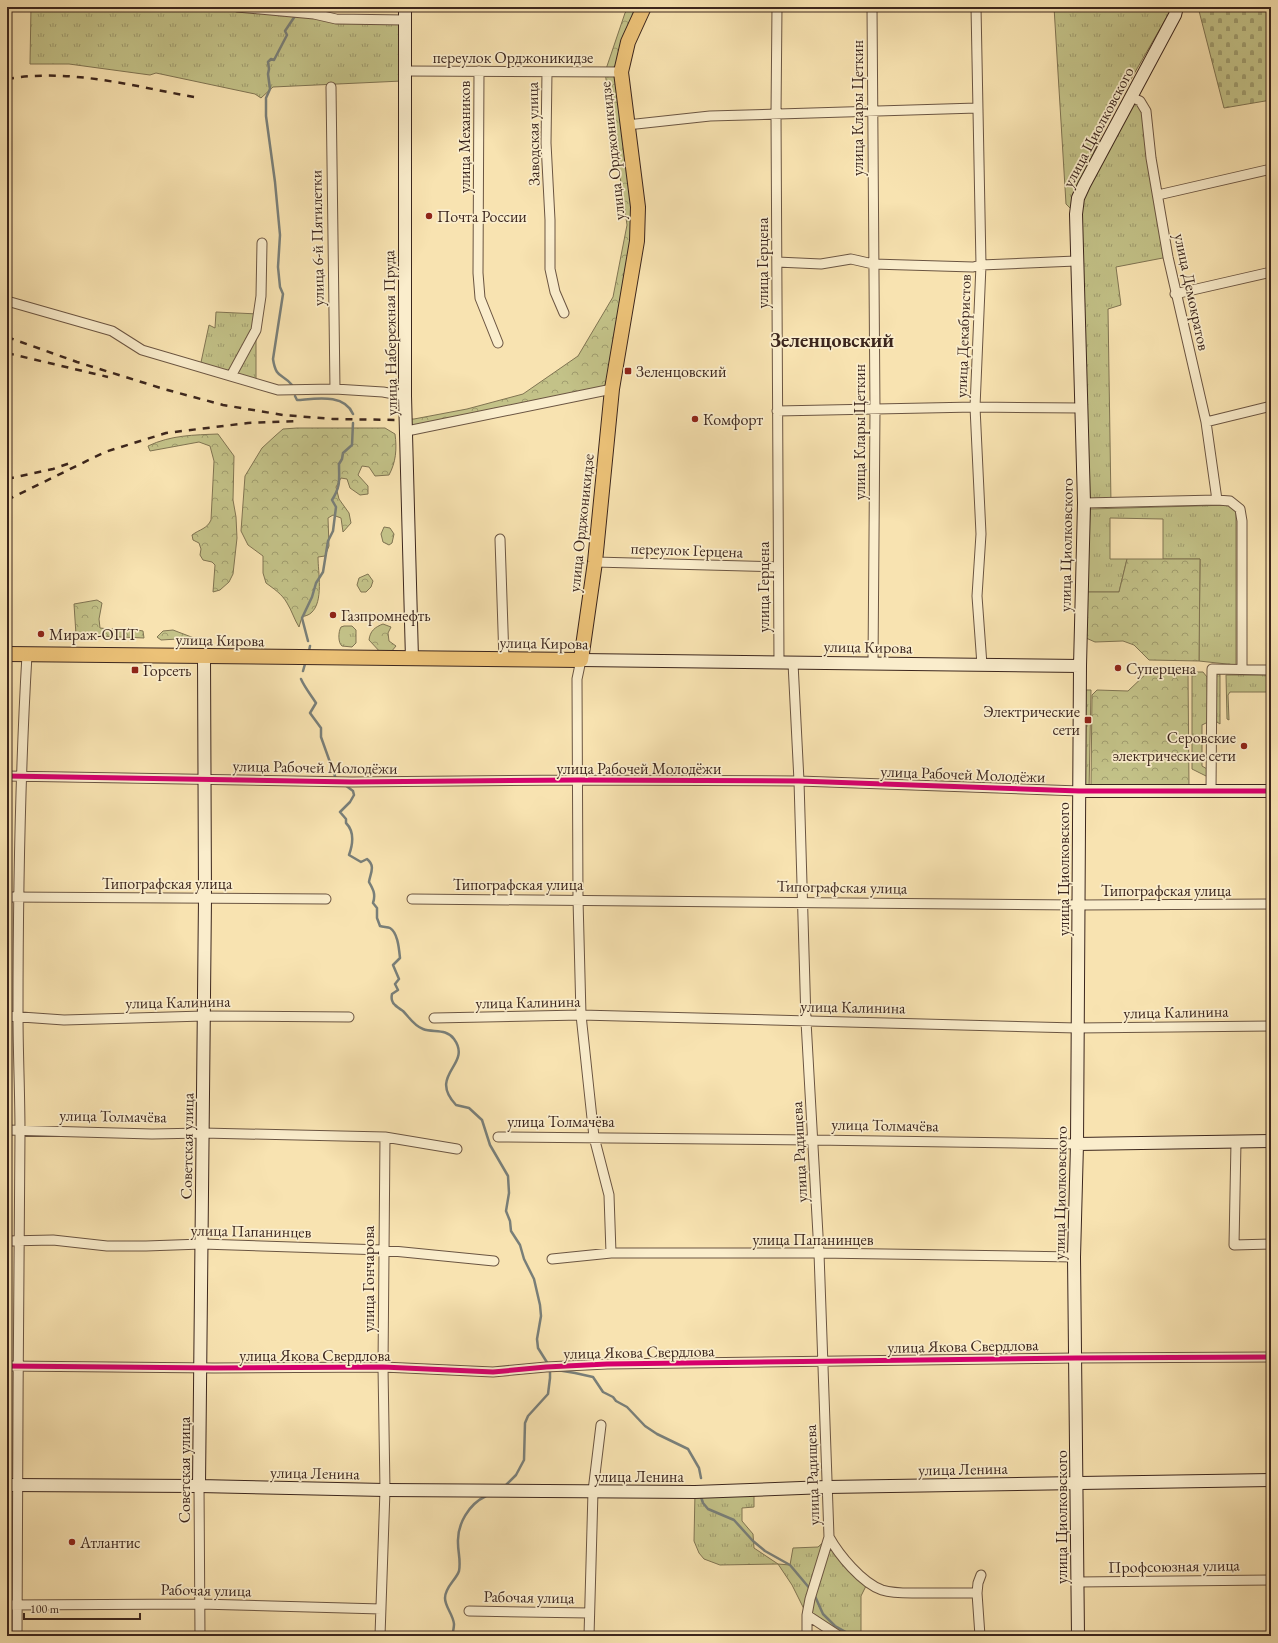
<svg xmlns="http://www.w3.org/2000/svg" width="1278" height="1643" font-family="'EB Garamond',serif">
	<defs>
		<pattern id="grass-tufts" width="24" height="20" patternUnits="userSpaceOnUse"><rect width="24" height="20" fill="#c3c288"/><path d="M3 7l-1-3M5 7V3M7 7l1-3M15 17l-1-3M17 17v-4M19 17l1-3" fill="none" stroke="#a09d6f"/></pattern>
		<pattern id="forest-crowns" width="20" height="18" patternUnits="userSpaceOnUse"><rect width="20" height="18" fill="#c3c288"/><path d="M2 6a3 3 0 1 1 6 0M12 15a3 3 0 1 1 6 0" fill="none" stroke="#a09d6f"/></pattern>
		<pattern id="cemetery-stones" width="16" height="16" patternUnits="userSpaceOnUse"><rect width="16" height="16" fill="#c3c288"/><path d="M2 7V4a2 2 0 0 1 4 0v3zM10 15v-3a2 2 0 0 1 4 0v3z" fill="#a09d6f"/></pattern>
	</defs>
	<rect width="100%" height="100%" fill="#f8e3b1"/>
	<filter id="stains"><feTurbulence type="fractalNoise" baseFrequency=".005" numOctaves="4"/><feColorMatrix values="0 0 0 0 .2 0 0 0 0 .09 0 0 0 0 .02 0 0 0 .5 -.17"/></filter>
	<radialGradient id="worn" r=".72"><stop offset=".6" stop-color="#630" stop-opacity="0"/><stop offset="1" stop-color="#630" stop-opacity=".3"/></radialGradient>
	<path fill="url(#grass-tufts)" stroke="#807452" d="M31 7H190L314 16 402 21V81L273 87 261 98 255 94 156 73 150 75 69 64H30Z
		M1054 7 1172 8 1108 119 1070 208 1066 204Z
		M1131 97 1140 101 1168 257 1116 267 1121 305 1108 309 1111 504 1084 503 1076 214Z
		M216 312 258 314 256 330V383L200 367 209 325 215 328Z
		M1229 505 1236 511V665L1199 661 1200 559H1163V519L1110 518V559H1127L1119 592H1087L1090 509Z
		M344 626H352L356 630V643L352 647 342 646C338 643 338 632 341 627Z
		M1192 672H1203L1207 677 1208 722 1202 725V766L1207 769 1208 777 1192 769Z
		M1217 674H1220V724L1217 722 1215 719 1214 676Z
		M1226 675H1271V692H1230L1228 695 1229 720 1227 719Z
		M1080 690H1091L1089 791H1079Z
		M754 1490V1507L742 1508V1521L753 1534 754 1548 778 1564 790 1565 793 1548 818 1547 829 1537 868 1582 861 1596V1633L868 1636H839L807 1615 792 1585 778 1564 720 1565 704 1559 699 1553 694 1541 695 1492Z"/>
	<path fill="url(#forest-crowns)" stroke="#807452" d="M630 7H644L621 72 638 207 612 389 407 431V419H414L467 409 523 394 578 356 613 297 627 225 605 72 625 13Z
		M297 428H385L395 434C397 449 396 462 389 475L375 476 369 467 362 466 358 475 368 486V494L360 495 350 488 347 479 341 478 336 487 339 499 349 513 351 523 343 532 341 518 333 515 328 518 329 546 325 556 318 557C318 572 324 602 311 613 309 615 305 616 302 617L299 627C294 619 292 611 287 603 282 594 274 589 266 583L263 573V556L248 545 241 531 245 476 262 448 275 436 283 429Z
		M218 434 234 456 233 500 236 517 237 538 233 574 229 582 220 590 213 592 215 565 212 562 203 560 200 555 201 549 199 543 193 540 192 535C200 529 207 529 211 520L214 461 210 446 199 442 150 451 148 446C171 435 194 435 218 434Z
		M384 527 390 528 394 534 392 543 389 545 383 542 381 534Z
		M1127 559H1200L1199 661 1149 660 1134 645 1123 641 1095 642 1086 638 1087 592H1119Z
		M368 574 373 581 371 587 366 592H361L357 585 359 578Z
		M97 600 102 603 99 619 100 628C114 630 129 628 143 631L144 638 76 635 74 604Z
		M383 624 391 627 388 633 389 641 396 646 391 652 382 654 369 640C370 631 375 627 383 624Z
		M173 630 194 638 161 640 157 637 163 631Z
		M1149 671 1188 672 1189 787 1091 785 1092 695 1097 690 1128 691Z"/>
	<path fill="url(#cemetery-stones)" stroke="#807452" d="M1198 7H1271V100L1224 108Z"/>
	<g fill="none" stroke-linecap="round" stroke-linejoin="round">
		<path stroke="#797f79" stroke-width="2.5" d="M292 385C282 373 276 379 273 359L283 294 280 287 278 267 280 235 275 182 266 116V98L270 89 268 74 269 69 268 62 271 59 274 60 287 35 285 31 295 16
			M295 396 297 400C315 399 344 393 353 414
			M308 641 302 618 312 597 316 583 323 572 328 541 333 531 336 507 332 500C341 486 339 480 339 464L342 459 343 453 352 445 353 423
			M309 651 310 646
			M303 671 305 664
			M301 679C305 688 311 695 316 703L310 713 321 728V737L336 779
			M345 785 353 791 354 795 350 802 340 812 346 819V823C355 832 353 844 349 855L361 862 367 859C376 866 370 874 369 882 373 889 376 894 373 903L377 908V918L380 926C383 927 388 927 390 928 398 933 399 949 400 958L393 965 399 979 395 984 398 990 392 994C391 998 392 1003 395 1005 397 1007 400 1009 403 1011 409 1017 414 1026 423 1029 433 1033 446 1028 454 1039 473 1065 427 1074 456 1105L469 1108 482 1120 490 1145 508 1176 509 1193 506 1211 510 1221 511 1231 520 1245 524 1259 534 1279 540 1305 541 1316 537 1339 538 1348 548 1364
			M557 1370 575 1373 593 1377 603 1392 613 1397 616 1401 627 1407 645 1426 657 1434 688 1449 699 1468 701 1478
			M505 1486 516 1475 524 1460 525 1423 528 1416 548 1394 550 1378V1369
			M700 1494 703 1503 708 1509 734 1520 753 1541 765 1551 790 1565 811 1590
			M814 1594 823 1614 835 1626 853 1636
			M452 1636C453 1632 454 1628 454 1624 453 1614 445 1607 445 1598 445 1587 456 1580 459 1571 461 1560 458 1553 458 1543 457 1524 469 1504 486 1496"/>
		<defs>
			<path id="street" d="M237 7 314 14 336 19 405 20
				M777 7 776 114 779 663
				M872 7 875 410 873 664
				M976 7 981 265 975 407 981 534 977 596 982 665
				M405 71 621 72
				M479 71 478 273 480 298 498 343
				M547 72 546 143 550 220V269L555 292 564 313
				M331 87 335 389
				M1131 97 1140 101 1146 111 1151 158 1168 257 1206 422 1217 500
				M627 125 710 116 977 108
				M1158 195 1271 169
				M777 262 821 264 851 259 873 264 973 267 981 265 1076 261
				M1175 294 1271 272
				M7 301 112 331 142 350 278 390 335 389 383 392 405 396
				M231 376 256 330 261 296 262 243
				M777 411 975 407 1080 408
				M1206 422 1271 406
				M407 431 612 389
				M1084 503 1217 500 1230 501 1240 509 1242 521V669
				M500 539 504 660
				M595 562 778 567
				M581 660 577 679 578 899 581 1015 594 1137 609 1195 611 1253
				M793 663 799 781 806 1021 819 1253 829 1537 810 1599 807 1615V1636
				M7 776 352 782 578 780 799 781 1079 791
				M1211 791 1212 669 1271 670
				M7 897 326 899
				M412 899 1079 905 1271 904
				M7 1016 64 1020 204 1016 349 1017
				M434 1018 581 1015 1077 1028 1271 1026
				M7 1130 152 1134 203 1133 385 1137 457 1149
				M498 1137 813 1140 1077 1144
				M1236 1142 1234 1245 1271 1244
				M7 1241 53 1240 107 1246H146L202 1244 383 1250 494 1261
				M552 1259 611 1253H819L1074 1257
				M7 1366 214 1368 383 1367 493 1372 546 1367 607 1364 1075 1358 1271 1357
				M199 1486 200 1636
				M829 1537C839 1555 862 1583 882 1590 895 1594 909 1593 922 1593 940 1593 959 1593 977 1593L980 1636
				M1078 1582 1271 1580
				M977 1593 978 1583 981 1575
				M7 1605 200 1604 381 1609
				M469 1611 589 1613
				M807 1615 839 1636
				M17 1636C17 1468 19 1301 20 1133 20 1093 18 1054 18 1014 18 894 20 774 27 655
				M380 1636 385 1490 383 1367 385 1137
				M589 1636 593 1491 601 1425"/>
			<path id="secondary" d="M405 7V396L412 659
				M581 660 1080 666
				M1079 791H1271
				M1077 1144 1271 1141
				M7 1485 199 1486 385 1490 695 1492 827 1487 1271 1480
				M199 1486 205 898 204 656
				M1078 1636 1074 1257 1077 1144 1080 666 1084 503 1076 214 1078 198 1084 185 1175 15 1177 7"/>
			<path id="primary" d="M7 654 581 660 595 562 612 389 637 241 638 207 621 72 628 42 644 7"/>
		</defs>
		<use href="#street" stroke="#6b5542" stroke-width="11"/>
		<use href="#secondary" stroke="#3c261d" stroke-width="14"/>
		<use href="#primary" stroke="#3c261d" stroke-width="16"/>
		<use href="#street" stroke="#faedcc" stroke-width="9"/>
		<use href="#secondary" stroke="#faedcc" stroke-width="12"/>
		<use href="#primary" stroke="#ecc278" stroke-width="14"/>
		<path stroke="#3c261d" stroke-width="2.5" stroke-dasharray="7 7" stroke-linecap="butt" d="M7 79C70 68 132 86 194 97
			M7 337 77 362 164 389 223 405 283 415 333 419 399 420
			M7 353 108 377
			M7 479 53 469 70 463
			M7 500 105 452 166 433 248 423 297 421"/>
		<defs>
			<path id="cycleway" d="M7 776 352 782 578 780 799 781 1079 791H1271
				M7 1366 214 1368 383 1367 493 1372 546 1367 607 1364 1075 1358 1271 1357"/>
		</defs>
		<use href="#cycleway" stroke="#faedcc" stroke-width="8"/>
		<use href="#cycleway" stroke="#d6006c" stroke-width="5"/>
	</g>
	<g fill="#8f2418" stroke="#faedcc" stroke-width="1.5">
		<circle cx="429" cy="216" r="4"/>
		<rect x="624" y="367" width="8" height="8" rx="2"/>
		<circle cx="695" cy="419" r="4"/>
		<circle cx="333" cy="615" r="4"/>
		<circle cx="41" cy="634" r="4"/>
		<circle cx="1118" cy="668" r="4"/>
		<rect x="131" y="666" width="8" height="8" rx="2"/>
		<rect x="1084" y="716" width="8" height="8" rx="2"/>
		<circle cx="1244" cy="746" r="4"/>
		<circle cx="72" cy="1542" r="4"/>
	</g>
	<g text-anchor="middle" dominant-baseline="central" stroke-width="3.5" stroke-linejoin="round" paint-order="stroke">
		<g font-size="16" fill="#3c261d" stroke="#faedcc">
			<text x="513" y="57">переулок Орджоникидзе</text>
			<text transform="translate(857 108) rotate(-90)">улица Клары Цеткин</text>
			<text transform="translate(1098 127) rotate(-62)">улица Циолковского</text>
			<text transform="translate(533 134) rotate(-91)">Заводская улица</text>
			<text transform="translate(464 137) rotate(-90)">улица Механиков</text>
			<text transform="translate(612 151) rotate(-96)">улица Орджоникидзе</text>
			<text transform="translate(317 238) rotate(-91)">улица 6-й Пятилетки</text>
			<text transform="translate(762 263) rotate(-90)">улица Герцена</text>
			<text transform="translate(1192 292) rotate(78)">улица Демократов</text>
			<text transform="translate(390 333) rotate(-91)">улица Набережная Пруда</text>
			<text transform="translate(963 336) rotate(-88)">улица Декабристов</text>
			<text transform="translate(859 432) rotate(-90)">улица Клары Цеткин</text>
			<text transform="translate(581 523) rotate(-84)">улица Орджоникидзе</text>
			<text transform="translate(1066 545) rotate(-89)">улица Циолковского</text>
			<text transform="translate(687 550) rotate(2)">переулок Герцена</text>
			<text transform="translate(763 587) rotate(-90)">улица Герцена</text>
			<text transform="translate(220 640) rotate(1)">улица Кирова</text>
			<text transform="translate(544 643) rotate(1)">улица Кирова</text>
			<text transform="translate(868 647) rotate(1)">улица Кирова</text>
			<text transform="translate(315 767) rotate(1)">улица Рабочей Молодёжи</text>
			<text x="639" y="768">улица Рабочей Молодёжи</text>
			<text transform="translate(963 774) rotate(2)">улица Рабочей Молодёжи</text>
			<text transform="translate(1063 869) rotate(-90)">улица Циолковского</text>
			<text x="167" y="883">Типографская улица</text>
			<text x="518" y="884">Типографская улица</text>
			<text transform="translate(842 887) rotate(1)">Типографская улица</text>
			<text x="1166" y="890">Типографская улица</text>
			<text transform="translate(178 1002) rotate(-1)">улица Калинина</text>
			<text transform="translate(528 1002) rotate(-1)">улица Калинина</text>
			<text transform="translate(853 1007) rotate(1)">улица Калинина</text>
			<text transform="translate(1176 1012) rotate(-1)">улица Калинина</text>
			<text transform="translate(113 1116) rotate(1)">улица Толмачёва</text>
			<text x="561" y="1121">улица Толмачёва</text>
			<text transform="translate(885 1125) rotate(1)">улица Толмачёва</text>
			<text transform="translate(187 1146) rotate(-89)">Советская улица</text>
			<text transform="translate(799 1152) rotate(-93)">улица Радищева</text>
			<text transform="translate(1060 1193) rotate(-89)">улица Циолковского</text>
			<text transform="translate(251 1231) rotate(1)">улица Папанинцев</text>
			<text x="813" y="1239">улица Папанинцев</text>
			<text transform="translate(368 1279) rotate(-90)">улица Гончарова</text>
			<text transform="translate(963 1346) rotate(-1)">улица Якова Свердлова</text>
			<text transform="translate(639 1352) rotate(-1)">улица Якова Свердлова</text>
			<text x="315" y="1355">улица Якова Свердлова</text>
			<text transform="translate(963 1469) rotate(-1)">улица Ленина</text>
			<text transform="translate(184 1470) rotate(-90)">Советская улица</text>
			<text transform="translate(315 1473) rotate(1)">улица Ленина</text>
			<text transform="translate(812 1475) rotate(-92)">улица Радищева</text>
			<text x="639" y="1476">улица Ленина</text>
			<text transform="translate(1061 1517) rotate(-90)">улица Циолковского</text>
			<text transform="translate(1174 1566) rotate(-1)">Профсоюзная улица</text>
			<text transform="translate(206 1590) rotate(1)">Рабочая улица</text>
			<text transform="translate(529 1597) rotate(1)">Рабочая улица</text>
		</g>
		<g font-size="16" fill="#3c261d" stroke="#faedcc" text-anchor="start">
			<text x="437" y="216">Почта России</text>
			<text x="636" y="371">Зеленцовский</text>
			<text x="703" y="419">Комфорт</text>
			<text x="341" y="615">Газпромнефть</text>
			<text x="49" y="634">Мираж-ОПТ</text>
			<text x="1126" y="668">Суперцена</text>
			<text x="143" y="670">Горсеть</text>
			<text x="1080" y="711" text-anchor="end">Электрические<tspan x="1080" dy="18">сети</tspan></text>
			<text x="1236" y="737" text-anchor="end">Серовские<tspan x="1236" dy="18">электрические сети</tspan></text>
			<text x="80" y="1542">Атлантис</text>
		</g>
		<g font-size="20" font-weight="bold" fill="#3c261d" stroke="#faedcc">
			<text x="832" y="340">Зеленцовский</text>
		</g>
	</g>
	<rect width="1278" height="1643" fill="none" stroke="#f8e3b1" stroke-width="24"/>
	<rect x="8" y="8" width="1262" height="1627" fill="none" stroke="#3c261d" stroke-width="2"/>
	<rect x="12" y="12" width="1254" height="1619" fill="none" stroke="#3c261d"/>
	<path d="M24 1613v6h116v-6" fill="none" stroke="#3c261d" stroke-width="2"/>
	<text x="30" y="1613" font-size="12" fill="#3c261d" stroke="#faedcc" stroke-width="3" paint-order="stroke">100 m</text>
	<rect width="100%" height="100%" filter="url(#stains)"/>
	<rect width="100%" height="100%" fill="url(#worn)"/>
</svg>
